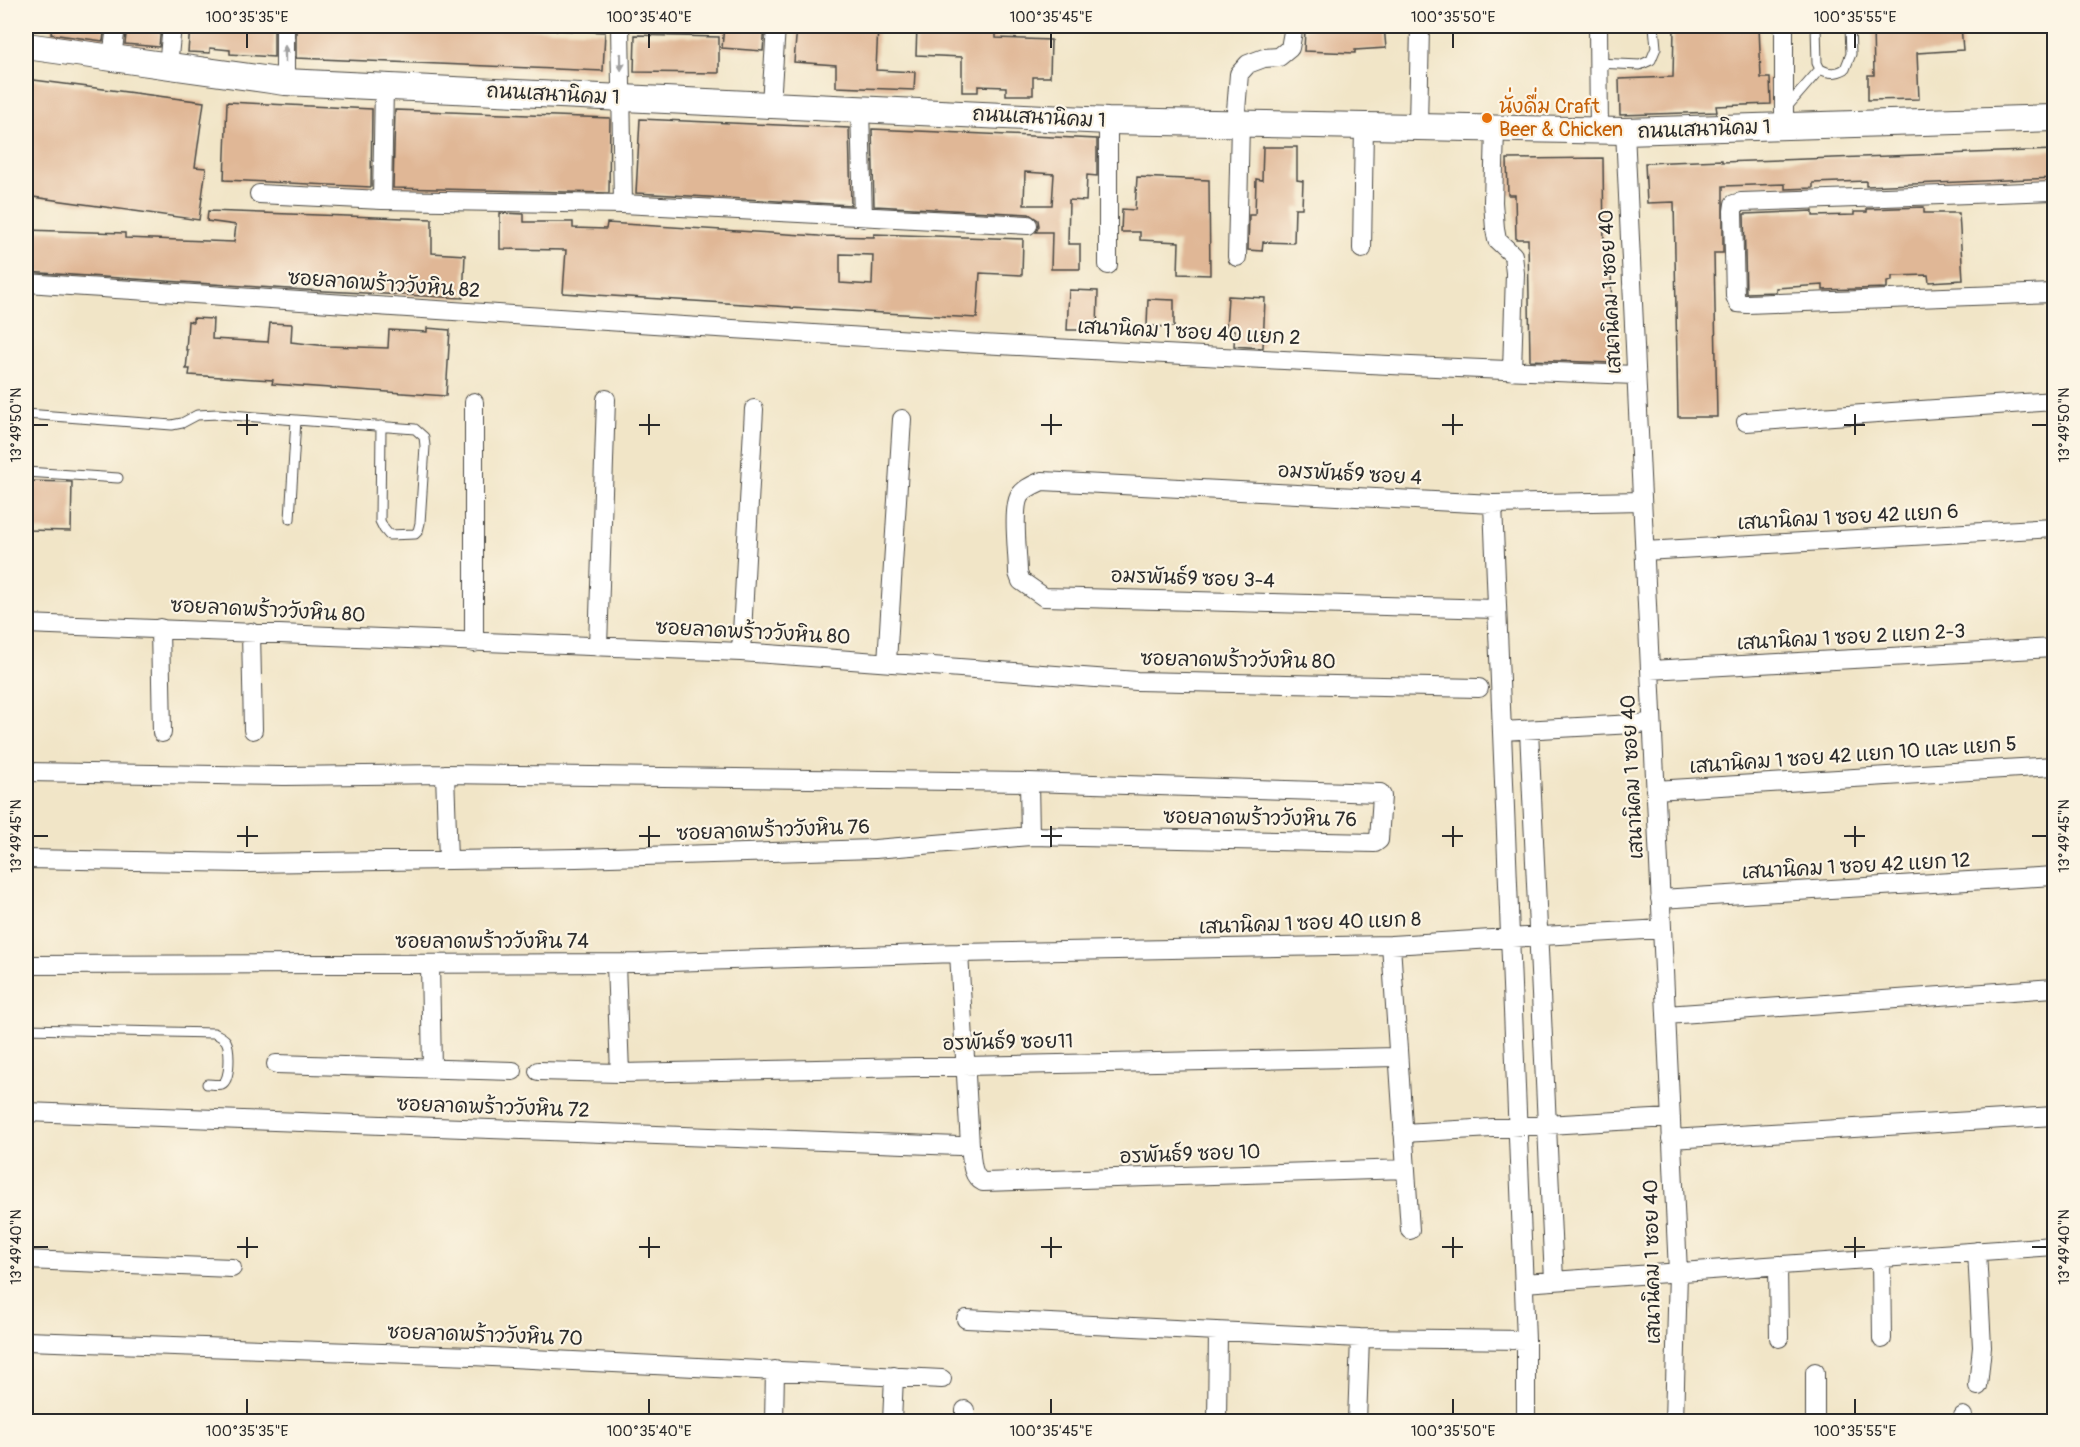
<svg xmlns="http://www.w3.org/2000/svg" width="2080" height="1447" font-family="Pangolin,'Playpen Sans Thai',sans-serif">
	<rect width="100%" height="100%" fill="#fcf5e5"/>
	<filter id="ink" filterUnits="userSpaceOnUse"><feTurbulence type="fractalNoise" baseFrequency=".0167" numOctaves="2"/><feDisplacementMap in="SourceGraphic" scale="12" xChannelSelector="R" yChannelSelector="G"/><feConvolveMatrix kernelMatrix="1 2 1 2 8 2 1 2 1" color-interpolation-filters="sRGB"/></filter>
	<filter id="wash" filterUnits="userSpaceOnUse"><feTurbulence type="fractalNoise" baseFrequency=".008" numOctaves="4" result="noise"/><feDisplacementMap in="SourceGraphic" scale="24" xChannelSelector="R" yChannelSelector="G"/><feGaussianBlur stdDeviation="1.35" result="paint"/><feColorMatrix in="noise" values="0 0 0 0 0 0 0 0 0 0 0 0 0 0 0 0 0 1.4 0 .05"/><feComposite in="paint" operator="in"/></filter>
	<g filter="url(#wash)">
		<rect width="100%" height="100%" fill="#f1e5c7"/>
		<g id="blocks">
			<path fill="#e0b796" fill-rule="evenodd" d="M52 26H105L103 41 51 34Z
				M127 26H161L159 47 125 44Z
				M190 26H274V57L230 54V50L210 48V53L188 52Z
				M296 26H456L605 32 603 71 296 58Z
				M724 26H765L763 51 722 48Z
				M797 26H878L876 70 915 72 914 90 836 87V65L794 62Z
				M917 26H996V38L1051 40 1050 77H1033V95H1006V87L978 86V92H962V57L916 55Z
				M1312 26H1384L1386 48 1355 50V53L1304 51 1305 29H1312Z
				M1674 26H1759L1761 78H1770L1771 104 1716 106 1717 112 1620 115 1619 79 1673 77Z
				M1873 26H1961L1963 50 1917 53 1919 99 1868 100V75H1874Z
				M635 35 719 37V73L634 72Z
				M26 79 204 102 195 167 206 168 199 220 26 196Z
				M227 102 372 109 371 187 224 180Z
				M395 110 610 118 609 193 393 188Z
				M640 119 849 128 851 205 636 193Z
				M872 129 1097 139V176L1087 175 1086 201 1069 200 1068 244H1080V269H1051L1052 232H1036L1039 226 1038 220 1029 214 874 206ZM1025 172 1054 174 1052 205H1024Z
				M1263 147H1297V180L1303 181 1302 208H1295L1294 243 1263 242 1262 251 1248 250 1249 215H1255L1256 179 1262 180Z
				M2055 150V178L1866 186V181L1813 183V188L1785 189V184L1723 186V253H1714L1717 417H1678L1674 202 1647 203 1645 163 1722 160V162Z
				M1603 158 1604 249H1611L1612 363 1530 360 1528 239H1516L1515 195H1508L1507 159Z
				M1137 177 1209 180 1210 275 1178 274 1179 242 1140 240V232H1121L1122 209 1135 210Z
				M1924 207V213H1959L1963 280 1929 282 1928 275 1892 276V281L1887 282V288L1823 290V285L1776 288V292L1746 293 1744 214 1813 211V216L1854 215V212H1867V209Z
				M208 211 432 219V253L465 255 463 298 305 290 26 272V230L125 233V238L234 242 236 225 207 221Z
				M500 213 524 214V222H573V228L606 229 607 223 819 236 874 237V234L1023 239 1022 275 980 273 977 318 791 308V307L563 293 566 250 500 249ZM840 254 873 255 872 285 840 283Z
				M1069 290 1098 291 1097 330H1067Z
				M1228 296 1265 298 1263 348 1234 346 1235 330H1226Z
				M1148 299 1174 300V327L1147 326Z
				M193 318 213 319 212 339 268 342 270 323 292 324 291 342 327 346 388 348 389 330 427 332V328L450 330 446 396 272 384 273 380 189 375 190 369H186L188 350H186L188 321 193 322Z
				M26 481 72 482 71 531 27 530Z"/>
		</g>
	</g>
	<g filter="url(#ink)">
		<use href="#blocks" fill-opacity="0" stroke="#494742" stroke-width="1.5"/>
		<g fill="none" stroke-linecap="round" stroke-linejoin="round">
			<defs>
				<path id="lane" d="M1597 63 1640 65 1651 60 1656 48 1654 26
					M1820 69C1829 74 1836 74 1845 69L1851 54 1850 26
					M1787 107 1820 69 1817 63 1816 26
					M26 414 172 425 182 423 197 415 218 414 415 429 424 437 425 446 420 523 418 531 415 534 389 535 384 529 380 521 381 426
					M26 472 118 478
					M290 519 296 420
					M26 1029 214 1033C218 1035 223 1037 226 1041 230 1048 231 1080 222 1084 218 1085 211 1084 207 1084"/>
				<path id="street" d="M285 26V82
					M620 26 623 204
					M1598 26 1599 131
					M112 58 116 26
					M168 66 172 26
					M771 104 776 26
					M860 109 863 218
					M1235 123 1239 74 1248 64 1264 58 1279 57 1290 48 1294 26
					M1784 126V26
					M1418 127 1420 26
					M1495 129 1493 202 1495 229 1497 240 1513 255 1515 273 1512 371
					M1625 131 1678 1272 1674 1422
					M2054 191 1741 202 1734 204 1733 211 1735 296 1738 303 1747 304 2054 293
					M259 194 382 200 623 204 1028 225
					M382 200 384 86
					M1362 249 1364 126
					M1237 257 1240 123
					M1108 265V121
					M26 283C562 318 1099 356 1636 375
					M474 402V643
					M1746 422 2054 401
					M1493 504 1526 1340V1422
					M1644 551 2054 528
					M1497 609 1044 597 1021 581 1018 573C1018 556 1012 511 1019 497 1023 489 1033 485 1042 481L1493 504 1642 501
					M26 624 741 652 1137 681 1479 688
					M160 628 162 733
					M251 632 253 730
					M598 647 606 399
					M741 652 754 409
					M887 662 902 419
					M1650 670 2054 648
					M1529 730 1554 1280
					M1502 731 1652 723
					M26 772 285 776 445 774 1029 782 1380 793 1382 796 1379 840 1375 843 1030 836 875 849 576 858 245 863 26 859
					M445 774 448 860
					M1029 782 1030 836
					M1655 790 2054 766
					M1660 899 2054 876
					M1391 945 1410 1230
					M959 953 970 1145C972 1157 970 1176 983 1182L1406 1169
					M430 964 432 1068
					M616 964 620 1073
					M26 965 638 963 959 953 1391 945 1662 929
					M1666 1015 2054 988
					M276 1064 513 1071
					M538 1071 620 1073 1398 1057
					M26 1112 959 1146
					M1403 1133 1671 1118
					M1671 1139 2054 1116
					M1977 1251 1982 1347 1978 1386
					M1881 1258 1882 1339
					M26 1260 232 1268
					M1778 1265 1779 1338
					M1524 1283 2054 1246
					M966 1319 1360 1338 1526 1340
					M26 1341 472 1356 942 1379
					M965 1410V1422
					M774 1422 775 1370
					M892 1422 894 1376
					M1217 1422 1218 1331
					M1357 1422 1360 1338
					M1815 1422V1372
					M1963 1422V1416"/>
				<path id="secondary" d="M26 46 285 82 1108 121 1625 131 2054 118"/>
			</defs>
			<use href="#lane" stroke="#494742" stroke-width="11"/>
			<use href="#street" stroke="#494742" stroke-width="20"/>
			<use href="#secondary" stroke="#494742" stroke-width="28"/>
			<use href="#lane" stroke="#fff" stroke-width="9"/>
			<use href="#street" stroke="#fff" stroke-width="18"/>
			<use href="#secondary" stroke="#fff" stroke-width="26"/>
		</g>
		<defs><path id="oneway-solid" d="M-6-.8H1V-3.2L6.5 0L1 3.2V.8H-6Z" transform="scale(1.5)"/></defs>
		<g fill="#a0a0a0">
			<use href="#oneway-solid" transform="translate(285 54) rotate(-90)"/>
			<use href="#oneway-solid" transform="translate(621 62) rotate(89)"/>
		</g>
	</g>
	<path fill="none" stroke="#2b2b2b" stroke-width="2" d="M247 33V48M649 33V48M1051 33V48M1453 33V48M1855 33V48M247 414V435M649 414V435M1051 414V435M1453 414V435M1855 414V435M33 425H48M237 425H258M639 425H660M1041 425H1062M1442 425H1463M1844 425H1865M2032 425H2047M247 826V847M649 826V847M1051 826V847M1453 826V847M1855 826V847M33 836H48M237 836H258M639 836H660M1041 836H1062M1442 836H1463M1844 836H1865M2032 836H2047M247 1237V1258M649 1237V1258M1051 1237V1258M1453 1237V1258M1855 1237V1258M33 1247H48M237 1247H258M639 1247H660M1041 1247H1062M1442 1247H1463M1844 1247H1865M2032 1247H2047M247 1399V1414M649 1399V1414M1051 1399V1414M1453 1399V1414M1855 1399V1414"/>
	<circle fill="#e8710a" stroke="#fcf5e5" stroke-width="2" cx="1487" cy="118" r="6"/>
	<g text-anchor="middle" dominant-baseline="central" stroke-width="4.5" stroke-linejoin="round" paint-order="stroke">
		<g font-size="20" fill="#2b2b2b" stroke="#fcf5e5">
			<text transform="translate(553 94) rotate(3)">ถนนเสนานิคม 1</text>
			<text transform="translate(1039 117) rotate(3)">ถนนเสนานิคม 1</text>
			<text transform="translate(1704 129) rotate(-2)">ถนนเสนานิคม 1</text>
			<text transform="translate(384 284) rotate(4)">ซอยลาดพร้าววังหิน 82</text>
			<text transform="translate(1610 292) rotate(-93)">เสนานิคม 1 ซอย 40</text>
			<text transform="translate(1189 332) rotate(3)">เสนานิคม 1 ซอย 40 แยก 2</text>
			<text transform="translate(1350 474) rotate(3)">อมรพันธ์9 ซอย 4</text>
			<text transform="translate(1848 517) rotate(-3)">เสนานิคม 1 ซอย 42 แยก 6</text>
			<text transform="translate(1193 578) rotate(2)">อมรพันธ์9 ซอย 3-4</text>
			<text transform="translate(268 610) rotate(3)">ซอยลาดพร้าววังหิน 80</text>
			<text transform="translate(753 632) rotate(3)">ซอยลาดพร้าววังหิน 80</text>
			<text transform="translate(1851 637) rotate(-3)">เสนานิคม 1 ซอย 2 แยก 2-3</text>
			<text transform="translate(1238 660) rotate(1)">ซอยลาดพร้าววังหิน 80</text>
			<text transform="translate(1853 755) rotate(-4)">เสนานิคม 1 ซอย 42 แยก 10 และ แยก 5</text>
			<text transform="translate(1632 777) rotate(-93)">เสนานิคม 1 ซอย 40</text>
			<text transform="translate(1260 818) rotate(1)">ซอยลาดพร้าววังหิน 76</text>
			<text transform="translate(773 830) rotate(-2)">ซอยลาดพร้าววังหิน 76</text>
			<text transform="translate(1856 866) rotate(-3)">เสนานิคม 1 ซอย 42 แยก 12</text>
			<text transform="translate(1310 923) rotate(-2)">เสนานิคม 1 ซอย 40 แยก 8</text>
			<text x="492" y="941">ซอยลาดพร้าววังหิน 74</text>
			<text transform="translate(1008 1042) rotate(-1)">อรพันธ์9 ซอย11</text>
			<text transform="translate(493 1107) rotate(2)">ซอยลาดพร้าววังหิน 72</text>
			<text transform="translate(1190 1154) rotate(-2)">อรพันธ์9 ซอย 10</text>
			<text transform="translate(1652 1262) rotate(-91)">เสนานิคม 1 ซอย 40</text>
			<text transform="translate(485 1335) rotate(2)">ซอยลาดพร้าววังหิน 70</text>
		</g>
		<g font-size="20" fill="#c56008" stroke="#fcf5e5" text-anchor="start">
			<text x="1499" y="106">นั่งดื่ม Craft<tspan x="1499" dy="23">Beer &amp; Chicken</tspan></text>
		</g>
	</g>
	<rect width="2080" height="1447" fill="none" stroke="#fcf5e5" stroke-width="66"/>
	<rect x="33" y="33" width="2014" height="1381" fill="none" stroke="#2b2b2b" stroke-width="2"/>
	<g font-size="15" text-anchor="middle" fill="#2b2b2b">
		<text x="247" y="22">100°35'35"E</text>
		<text x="649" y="22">100°35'40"E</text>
		<text x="1051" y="22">100°35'45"E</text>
		<text x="1453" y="22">100°35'50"E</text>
		<text x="1855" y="22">100°35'55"E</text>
		<text transform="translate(16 425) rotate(-90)" y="5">13°49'50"N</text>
		<text transform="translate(2064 425) rotate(-90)" y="5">13°49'50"N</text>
		<text transform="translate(16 836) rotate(-90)" y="5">13°49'45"N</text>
		<text transform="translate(2064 836) rotate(-90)" y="5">13°49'45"N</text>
		<text transform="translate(16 1247) rotate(-90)" y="5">13°49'40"N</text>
		<text transform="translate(2064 1247) rotate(-90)" y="5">13°49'40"N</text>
		<text x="247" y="1436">100°35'35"E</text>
		<text x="649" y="1436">100°35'40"E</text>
		<text x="1051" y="1436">100°35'45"E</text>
		<text x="1453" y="1436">100°35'50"E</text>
		<text x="1855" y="1436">100°35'55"E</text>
	</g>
</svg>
